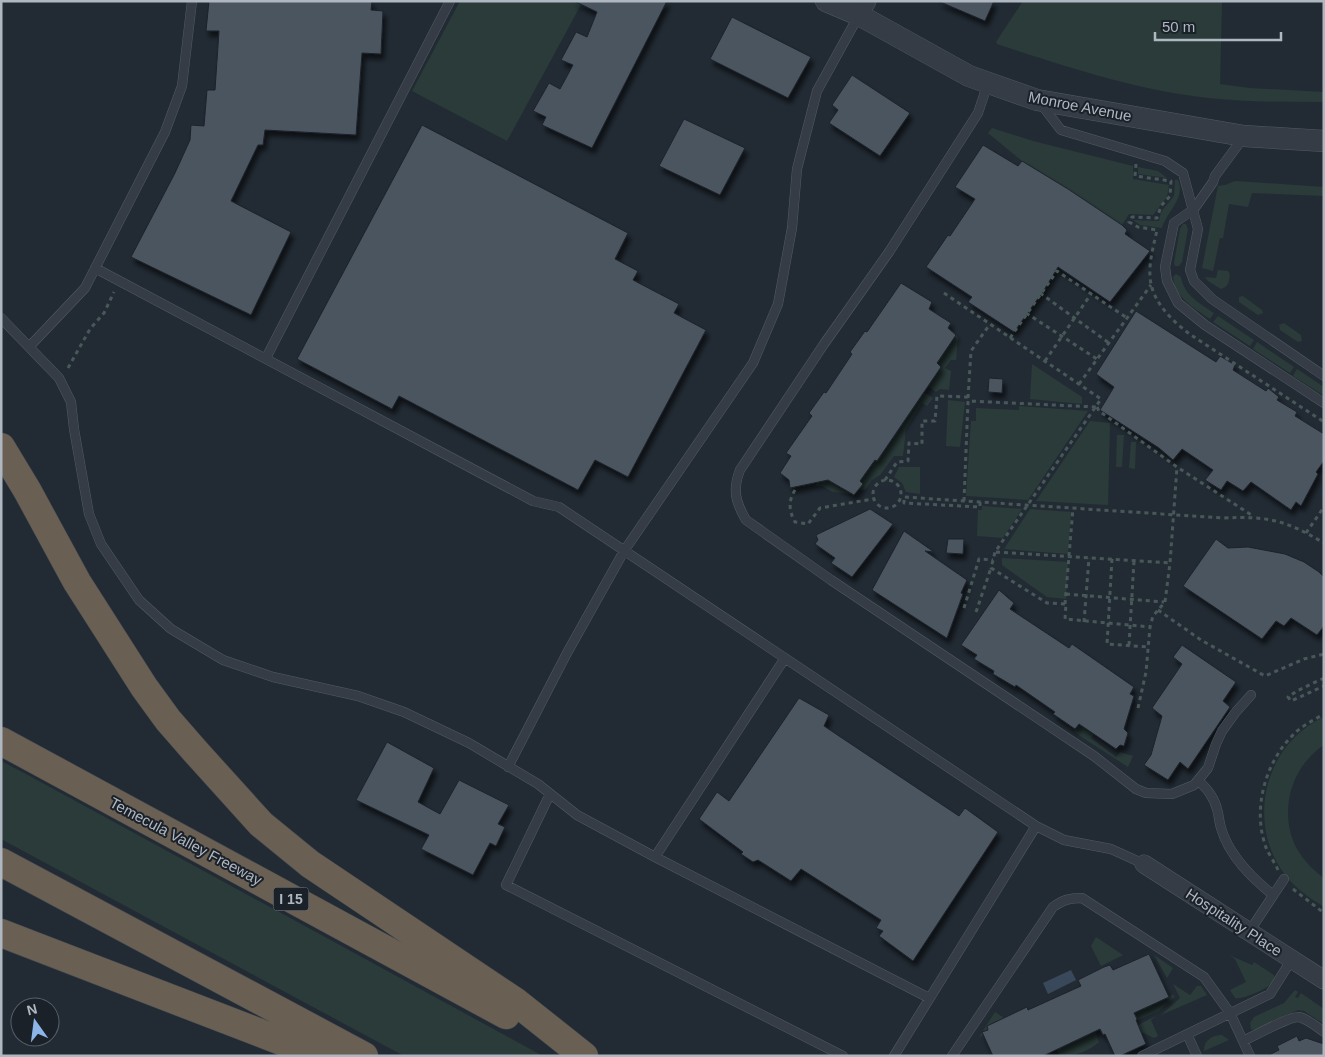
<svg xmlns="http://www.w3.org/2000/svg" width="1325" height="1057" font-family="Arial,sans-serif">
	<defs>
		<filter id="shadow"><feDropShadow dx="3" dy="5.5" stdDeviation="2.5" flood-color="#0009"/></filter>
	</defs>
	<rect width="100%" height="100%" fill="#222b34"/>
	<path fill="#2a3b3a" d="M460 1H583L507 141 412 91Z
		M1023 1H1222L1220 84 1249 88 1324 92V102C1286 102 1247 102 1209 98 1136 90 1067 67 997 44L996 42Z
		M992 128 1033 141 1133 166V179L1169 185 1167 197 1153 215 1129 214 1122 225 1068 189 1022 161 988 133Z
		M1138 167 1158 171 1167 178 1138 174Z
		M1175 180H1178C1186 198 1167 211 1162 228L1140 225 1133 220 1159 221 1161 212 1174 196Z
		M1235 181 1324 187V196L1252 193 1248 207 1229 204 1223 238H1220L1213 271 1202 268 1218 186 1225 185Z
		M1183 224H1186L1188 229 1182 262 1179 266H1175L1174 263 1180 229Z
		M1218 270 1228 271 1230 275C1229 282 1228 287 1221 289L1208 281 1205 277 1216 278Z
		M1176 274 1181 277C1184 295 1199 303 1214 313L1210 319C1194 308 1175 298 1173 277Z
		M1243 296 1262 310 1263 313 1258 315 1239 302V297Z
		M1218 316 1254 340 1250 346 1213 322Z
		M1284 323 1301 335 1302 341 1298 342 1280 330 1279 325Z
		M956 335 958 337 956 360H951L945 368 951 371 949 390 940 389 936 392 928 386 941 367 937 363Z
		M1257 342 1294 367 1290 373 1253 349Z
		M1032 364 1082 397V404L1030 399Z
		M1297 369 1324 387 1323 395 1293 376Z
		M924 392 933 398 927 406 922 403 906 429 903 456H894L880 475 872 480 865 490H858L860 481 871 457 877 461Z
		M948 400 965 402 960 447 946 446Z
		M1019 406 1088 411 1028 500 966 496 971 421H976V408L1019 410Z
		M1090 421 1110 423 1108 505 1036 501Z
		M1117 435H1124L1122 467H1116Z
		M1131 442H1136L1135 469 1129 468Z
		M899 467H920V494L906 492 902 483 894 477Z
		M828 480 852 494 833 492 822 486H815L816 482Z
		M982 506 1022 509 1003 538 977 536 978 510H982Z
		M1030 509 1071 512 1068 554 1004 549Z
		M1002 558 1068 562 1066 599 1047 597 1002 565Z
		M1324 717V745C1290 767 1278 814 1297 849 1304 861 1313 870 1324 878V907C1310 898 1296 889 1286 876 1245 824 1264 744 1324 717Z
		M1079 724 1094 734 1091 738 1116 757 1120 752 1133 756 1128 767 1074 732Z
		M1 761 26 774 543 1056H404L1 839Z
		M1096 937 1123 955 1101 966 1091 946Z
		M1154 955 1173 968 1167 978Z
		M1229 955 1252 965 1254 962 1274 975C1274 979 1274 979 1272 983 1267 989 1242 1000 1235 998L1230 990 1246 982 1235 959Z
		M1173 984 1190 995 1197 986H1201L1207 995 1161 1015 1180 998Z
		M1295 990 1298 992 1295 997 1298 998 1301 993 1324 1009V1024L1304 1011 1298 1010 1253 1030 1251 1029 1250 1023 1254 1017 1284 1003Z
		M1173 994 1175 997 1159 1011 1136 1021 1137 1019 1134 1013 1169 997Z
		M995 1012 1004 1018 987 1026 988 1030 982 1032 983 1035 979 1037Z
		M1156 1016 1151 1020 1158 1036 1154 1038 1141 1032 1138 1025Z
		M1095 1031 1099 1042C1087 1052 1075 1056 1060 1056L1057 1051 1058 1048Z
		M1222 1035 1229 1040 1204 1051C1204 1040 1212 1035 1222 1035Z"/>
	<path fill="#39495b" d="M1071 970 1076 980 1048 994 1043 983Z"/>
	<path fill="#4b555f" stroke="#1d232b" filter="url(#shadow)" d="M209 1H372L371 10 383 11 381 54 362 53 356 135 265 130 263 145H258L231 201 291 232 251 315 131 257 175 173 190 140 191 125 204 126 207 90H215L219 31H206Z
		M574 1H667L592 148 542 125 546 117 533 111 549 83 560 89 573 65 561 60 576 32 587 37 597 12Z
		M938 1H994L985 21Z
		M732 17 811 57 788 98 710 59Z
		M852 75 910 113 880 156 829 123 838 110 832 105Z
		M684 119 745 148 720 195 659 166Z
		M422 125 628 233 615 259 638 271 633 280 679 304 674 313 706 330 628 477 595 460 578 490 399 396 392 409 297 359Z
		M983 145 1018 166 1022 161 1068 189 1122 225 1127 230 1125 234 1150 251 1110 302 1058 267 1044 290 1014 332 968 302 972 297 926 267 948 235 950 236 975 199 955 187Z
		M901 283 932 302 929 309 951 323 948 328 956 335 937 363 941 367 877 461 875 460 860 481 863 484 854 495 828 480 790 488 789 480 780 473 791 456 786 453 812 416 809 413 824 392 826 393 852 354 850 352 865 331 867 332Z
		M1136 311 1216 362 1220 356 1235 365 1233 370 1266 391 1268 388 1279 397 1277 400 1297 412 1295 416 1324 434V461L1316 472 1318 474 1301 506 1296 502 1291 510 1251 482 1243 491 1227 481 1221 490 1205 480 1213 470 1182 449 1173 460 1159 448 1100 410 1114 387 1096 374Z
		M989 378 1003 379 1002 393 988 392Z
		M870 509 893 524 852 577 831 563 835 558 815 544 818 540 816 535Z
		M904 531 934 552 925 551 967 580 961 593 963 594 947 638 945 637 872 590Z
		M948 539H964L963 554 946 553Z
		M1216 539 1228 548 1248 547 1285 554 1304 562 1319 572 1324 577V626L1317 635 1291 618 1284 626 1276 621 1262 639 1183 586Z
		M999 590 1014 603 1010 609 1069 648 1072 644 1134 687 1130 694 1134 696 1124 729 1128 733 1124 746 1120 745 1116 749 1079 724 1075 729 1053 714 1055 712 1016 685 1015 687 993 674 994 671 974 659 977 655 961 645Z
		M1182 645 1236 682 1223 701 1230 707 1188 769 1180 762 1168 780 1144 765 1151 755 1162 716 1152 708 1182 664 1173 657Z
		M799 698 829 715 824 726 959 816 965 808 998 832 913 961 879 936 883 931 876 928 881 920 801 869 791 881 758 860 753 862 741 854 743 852 699 819 717 792 729 801Z
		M387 742 434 768 418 802 440 814 459 780 509 805 498 824 505 827 496 846 490 843 473 875 421 849 429 835 356 800Z
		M1149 954 1169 997 1134 1013 1137 1019 1136 1020 1146 1044 1120 1056H1115L1105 1034 1103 1035 1100 1029 1043 1056H993L982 1032 988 1030 987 1026 1027 1007 1028 1010 1081 986 1078 980 1104 967 1110 965 1113 970Z
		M1297 1036 1299 1041 1306 1038 1324 1044V1056H1267L1279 1050 1277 1046Z"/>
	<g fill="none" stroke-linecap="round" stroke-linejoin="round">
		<defs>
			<path id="service" d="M988 83 978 113 889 252 824 344 740 470C732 490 736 503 746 520L831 580 1094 756 1136 789 1146 793 1172 794 1194 785 1208 768 1216 744 1222 731 1235 713 1251 695
				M1041 104 1061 130 1165 161 1183 173 1198 229 1190 270 1194 281 1212 299 1324 376
				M1243 138 1215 176 1213 182 1194 209 1174 223 1165 267 1167 281 1178 303 1205 325 1324 403
				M95 268 533 501 559 507 1036 826 1064 840 1111 849 1144 864
				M1 318 59 378 71 402 74 429 89 514 101 544 139 600 171 629 223 660 273 677 358 696 404 712 469 743 538 784 577 815 655 857 929 998
				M29 347 85 288 165 132 182 86 192 1
				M266 358 450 1
				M508 767 567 653 624 551 753 363 778 304 792 228 797 169 817 91 859 15
				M1198 780C1207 789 1214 797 1217 809 1219 815 1219 822 1221 828 1229 856 1252 878 1273 895
				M550 794 506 885 843 1056
				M655 857 785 658
				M1249 932 1284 879
				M1187 1034 1197 1056
				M1243 1041C1254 1036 1290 1016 1299 1017 1308 1019 1317 1027 1324 1032
				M894 1056 1036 826
				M952 1056 1053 907C1063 900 1069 898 1082 898L1204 977 1230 1013 1250 1056
				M1142 1056 1270 994 1292 959"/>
			<path id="minor" d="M859 15 867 1
				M1144 864 1324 980"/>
			<path id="tertiary" d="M826 1 859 15 969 76 1037 100 1244 136 1324 141"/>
			<path id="motorway" d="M1 447 27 490 77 582 144 687 168 720 195 751 261 824 310 864 516 1002 584 1056
				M1 741 506 1015
				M1 862 364 1056
				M1 933 320 1056"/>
		</defs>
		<use href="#service" stroke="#525a62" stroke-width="10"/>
		<use href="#minor" stroke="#525a62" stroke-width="19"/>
		<use href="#tertiary" stroke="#525a62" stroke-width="22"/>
		<use href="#motorway" stroke="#40474f" stroke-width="29"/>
		<path stroke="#485859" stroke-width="3" stroke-dasharray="4 4" stroke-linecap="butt" d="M1136 164 1135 176 1171 181 1170 196 1161 206 1157 218 1132 217 1129 222 1138 227 1157 230C1154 244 1149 261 1150 276 1151 301 1172 321 1191 335L1324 422
			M944 293 1101 399 995 552 991 568 1047 603 1066 604 1065 619 1150 627
			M1040 293 1109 343
			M1026 313 1097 359
			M1010 338 1057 271 1127 318
			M1045 361 1091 294
			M68 368 90 329 104 313 114 292
			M1079 384 1151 285
			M968 398 971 351 990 324
			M1097 407 1099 411 1177 467 1253 516
			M873 494a14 14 0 1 1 28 0a14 14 0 1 1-28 0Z
			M885 480 897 462 908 461 909 443 922 444V421H935L937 396 968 397
			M795 490C788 501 789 511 795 522L808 524 820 508 873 499
			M964 501 968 401 1096 407
			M980 502V507L904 503V497L1223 518C1269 516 1285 520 1324 543
			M1306 533 1324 507
			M996 552 1170 563
			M1112 559 1107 644 1148 647
			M1066 594 1164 602
			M1065 604 1073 508
			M964 608 979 559 993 560
			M1158 610 1201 640 1265 676 1304 659 1324 654
			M976 612 991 568
			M1084 622 1089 558
			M1129 645 1134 561
			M1324 678 1297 691 1288 697 1291 701 1324 686
			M1138 708 1146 672 1150 627 1153 616 1165 602 1170 563 1177 467
			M1278 870C1275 863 1270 856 1267 850 1251 811 1265 761 1295 733 1303 725 1314 720 1324 714
			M1293 889 1324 913"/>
		<use href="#service" stroke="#353c45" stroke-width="9"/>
		<use href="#minor" stroke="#353c45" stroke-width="18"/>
		<use href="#tertiary" stroke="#353c45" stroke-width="21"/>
		<use href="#motorway" stroke="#6a5f53" stroke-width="28"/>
	</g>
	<g text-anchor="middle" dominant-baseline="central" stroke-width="4" stroke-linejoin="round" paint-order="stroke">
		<rect fill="#1b2129" stroke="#838a93" stroke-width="1" x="273.5" y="887.5" width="35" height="23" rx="4"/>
		<g font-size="14" font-weight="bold" fill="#afb7c1">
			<text x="291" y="899">I 15</text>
		</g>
		<g font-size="15" fill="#afb7c1" stroke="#1b2129">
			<text transform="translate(1080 106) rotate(11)">Monroe Avenue</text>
			<text transform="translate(186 841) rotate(28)">Temecula Valley Freeway</text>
			<text transform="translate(1234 922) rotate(33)">Hospitality Place</text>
		</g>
	</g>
	<rect width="1325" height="1057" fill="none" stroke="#afb7c1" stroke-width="5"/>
	<g transform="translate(35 1022) rotate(346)"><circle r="24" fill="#1b2129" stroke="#565d66"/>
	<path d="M0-4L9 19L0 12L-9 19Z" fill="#8cb6ea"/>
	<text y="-8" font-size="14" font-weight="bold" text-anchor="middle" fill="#afb7c1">N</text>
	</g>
	<path d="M1155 32v8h126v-8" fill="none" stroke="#afb7c1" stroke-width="2.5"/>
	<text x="1162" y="32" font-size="15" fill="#afb7c1" stroke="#1b2129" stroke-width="4" paint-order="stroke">50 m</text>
</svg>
